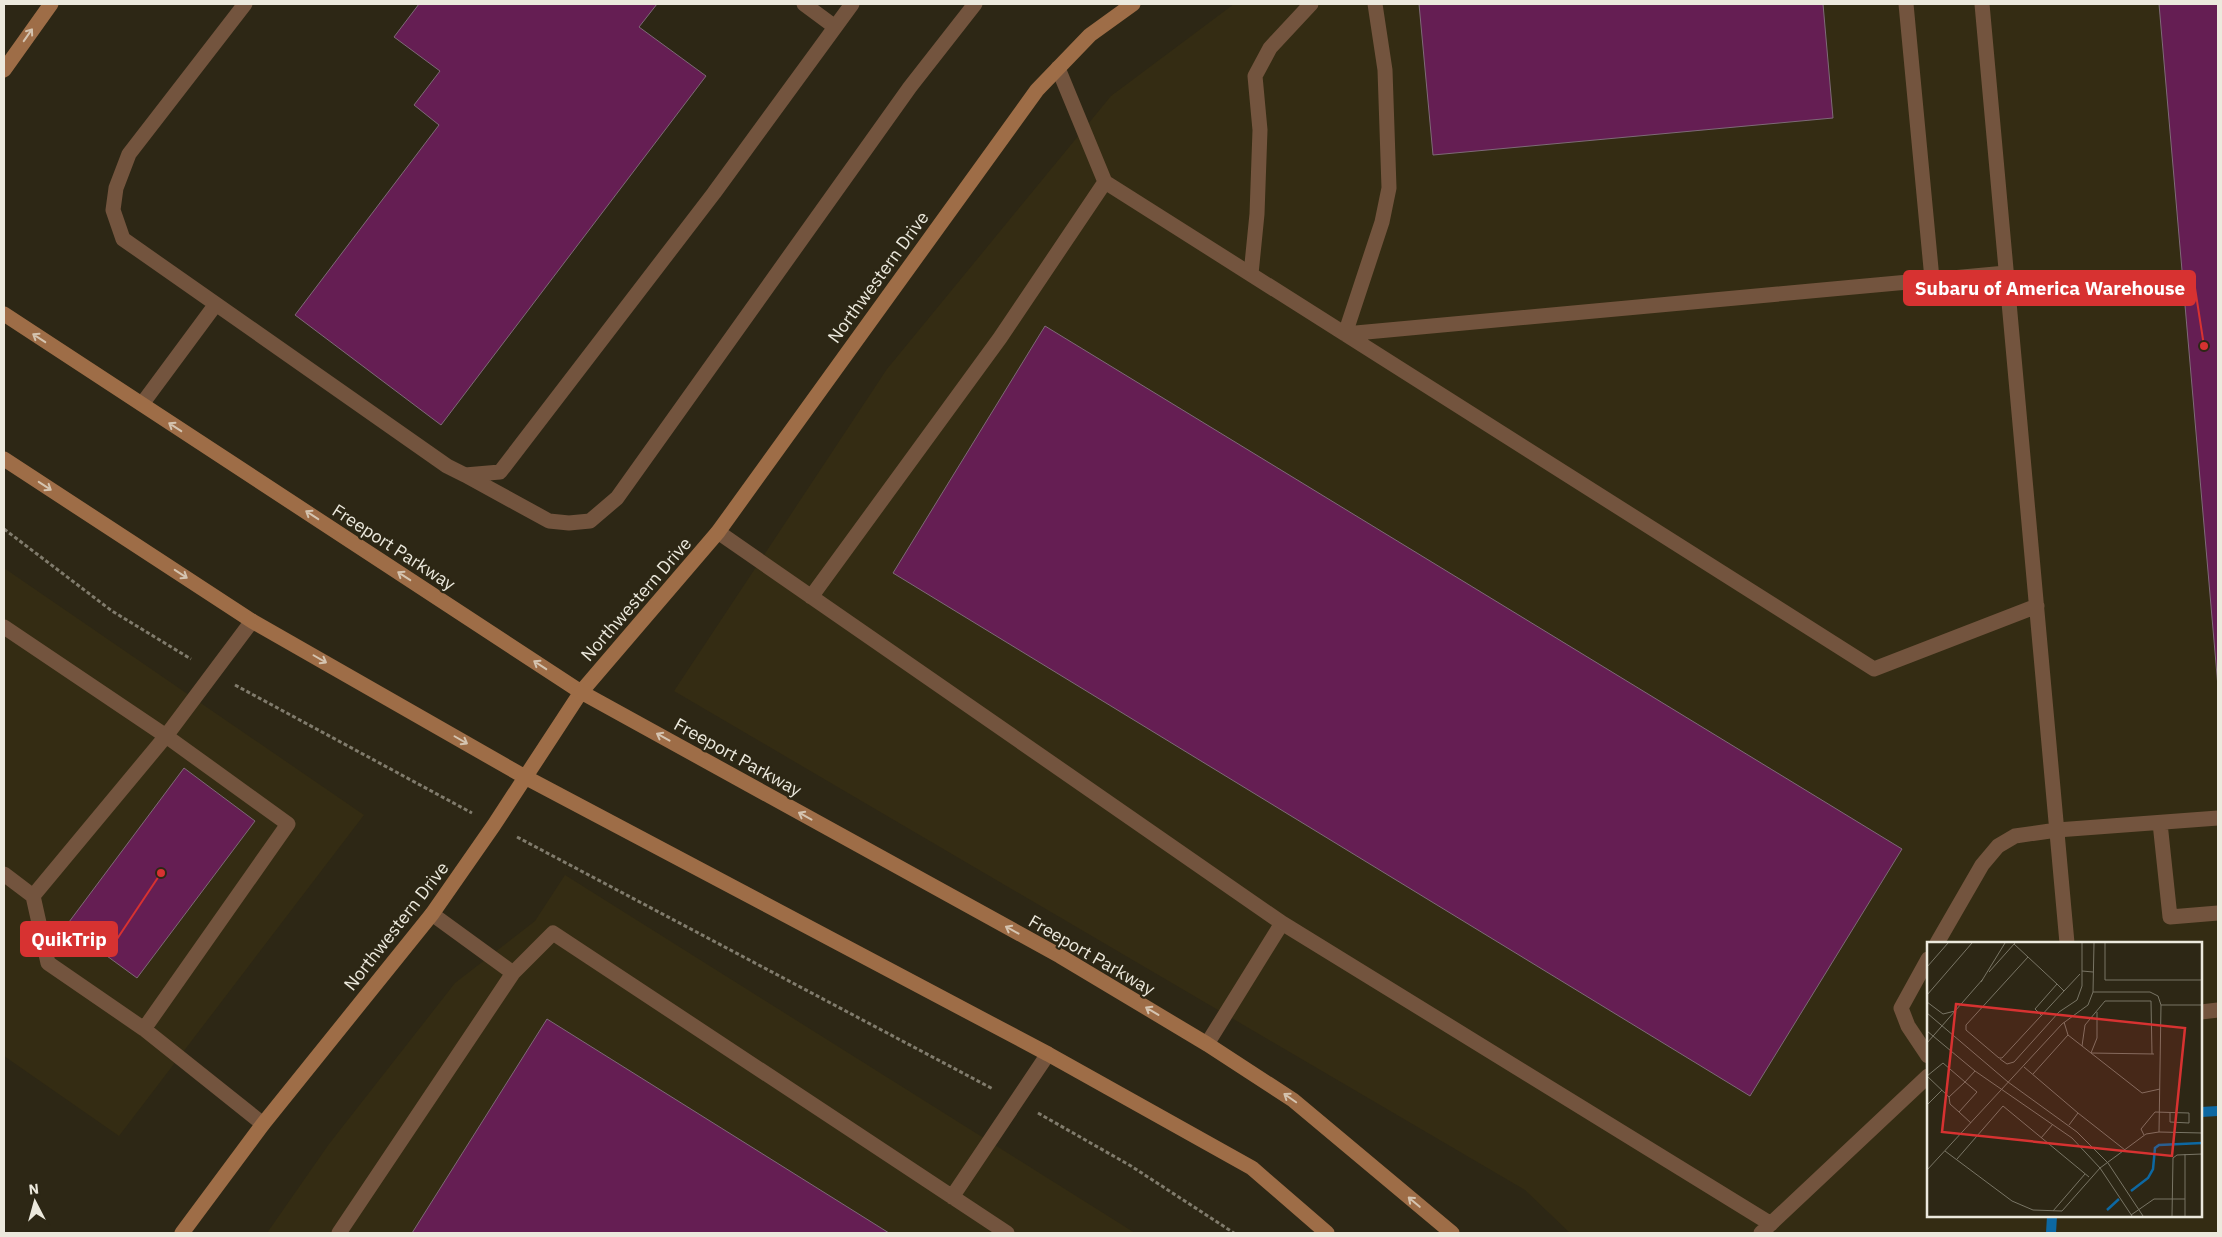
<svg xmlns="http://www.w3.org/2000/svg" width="2222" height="1237" font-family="'IBM Plex Sans',sans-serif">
	<rect width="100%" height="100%" fill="#2d2715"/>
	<path fill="#342c13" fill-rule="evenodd" d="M1234 4H2218V1233H1570L1525 1190 674 691 887 369 1111 96ZM1928 943H2201V1216H1928Z
		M4 568 364 815 119 1136 4 1056Z
		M565 875 1135 1233H267L329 1144 455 983 535 921Z"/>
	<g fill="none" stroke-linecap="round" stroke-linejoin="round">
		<path stroke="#0d68a2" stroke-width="10" d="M2201 1112 2218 1111
			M2051 1233 2052 1216"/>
	</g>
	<path fill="#651e53" stroke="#7e6a77" d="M419 4H657L639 27 706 76 441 425 295 315 439 125 414 105 440 71 394 37Z
		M1419 4H1823L1833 118 1433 155Z
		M2159 4H2218V687Z
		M1045 326 1902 849 1750 1096 893 573Z
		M184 768 255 821 137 978 66 926Z
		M547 1019 889 1233H412Z"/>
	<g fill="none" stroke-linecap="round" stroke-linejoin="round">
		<path stroke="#807b6c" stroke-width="3" stroke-dasharray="4 2.5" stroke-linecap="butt" d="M4 529 112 611 191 659
			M235 685 472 813
			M517 837 993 1089
			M1038 1113 1131 1166 1234 1233"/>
		<path stroke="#73543e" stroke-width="15" d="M245 4 129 154 116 188 113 210 123 239 447 466 465 475 500 472 714 193 852 4
			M804 4 835 27
			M1375 4 1385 70 1389 188 1382 222 1345 334 2006 273
			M1906 4 1932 279
			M1982 4 2067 943
			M1058 68 1105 182 1874 669 2037 606
			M1251 274 1257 214 1260 130 1255 76 1270 48 1311 4
			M142 404 216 304
			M465 475 549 521 569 523 590 521 617 498 910 87 975 4
			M718 532 1282 923 1207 1044
			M811 597 1000 338 1105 182
			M4 627 166 736 33 896 4 874
			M2160 823 2170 917 2218 913
			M33 896 48 963 144 1029 288 824 166 736 252 621
			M432 914 513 973
			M1282 923 1771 1224
			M1937 943 1982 865 1998 846 2015 836 2057 830 2218 818
			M1928 959 1901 1008 1908 1026 1928 1056
			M2201 1012 2218 1010
			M144 1029 263 1124
			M952 1197 1048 1054
			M339 1233 513 973 553 933 1007 1233
			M1761 1233 1928 1076"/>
		<path stroke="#9e6d47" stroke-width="15" d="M4 70 51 4
			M4 314 581 692 1060 956 1207 1044 1293 1100 1452 1233
			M4 459 252 621 525 777 1048 1054 1252 1168 1327 1233
			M182 1233 263 1124 432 914 494 825 581 692 718 532 1037 90 1090 35 1133 4"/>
	</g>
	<defs><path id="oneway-shaft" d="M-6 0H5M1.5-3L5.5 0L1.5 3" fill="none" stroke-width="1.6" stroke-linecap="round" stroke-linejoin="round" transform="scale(1.25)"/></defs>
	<g stroke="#d5c4b0">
		<use href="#oneway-shaft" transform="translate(28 35) rotate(-55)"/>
		<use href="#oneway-shaft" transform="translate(39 338) rotate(-147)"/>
		<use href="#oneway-shaft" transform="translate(175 427) rotate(-147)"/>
		<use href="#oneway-shaft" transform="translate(45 486) rotate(33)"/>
		<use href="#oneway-shaft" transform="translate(312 515) rotate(-147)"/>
		<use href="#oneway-shaft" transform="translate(181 574) rotate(33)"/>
		<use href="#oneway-shaft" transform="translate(404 576) rotate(-147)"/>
		<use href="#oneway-shaft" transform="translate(320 659) rotate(30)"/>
		<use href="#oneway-shaft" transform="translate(540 665) rotate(-147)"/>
		<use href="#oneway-shaft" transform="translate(663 737) rotate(-151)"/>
		<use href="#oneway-shaft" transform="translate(461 740) rotate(30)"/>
		<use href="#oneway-shaft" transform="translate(805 816) rotate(-151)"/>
		<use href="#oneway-shaft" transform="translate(1012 930) rotate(-151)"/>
		<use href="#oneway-shaft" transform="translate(1152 1011) rotate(-149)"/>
		<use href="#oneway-shaft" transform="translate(1290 1098) rotate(-145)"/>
		<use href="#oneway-shaft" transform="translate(1414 1202) rotate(-140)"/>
	</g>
	<g text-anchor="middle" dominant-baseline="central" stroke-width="4.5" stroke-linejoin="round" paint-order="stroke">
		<g font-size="18" fill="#ece9dd" stroke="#2d2715">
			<text transform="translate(878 277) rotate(-54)">Northwestern Drive</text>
			<text transform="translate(394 547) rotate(33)">Freeport Parkway</text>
			<text transform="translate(636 599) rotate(-49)">Northwestern Drive</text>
			<text transform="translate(738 757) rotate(29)">Freeport Parkway</text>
			<text transform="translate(396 926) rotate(-52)">Northwestern Drive</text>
			<text transform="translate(1092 955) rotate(30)">Freeport Parkway</text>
		</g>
	</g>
	<g transform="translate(1927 942)">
		<rect width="275" height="275" fill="#2d2715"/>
		<path fill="none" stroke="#0d68a2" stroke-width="2.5" d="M204 249 221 236 226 227 228 206 232 203 275 201M180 268 192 257"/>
		<path fill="none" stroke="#797565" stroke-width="1" d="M155 1V29M178 1V38H275M87 2 101 15 130 42 137 49 75 116H72L39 88V83L101 15M0 25 21 1M62 30 88 1M54 40 78 1M137 49 153 32M166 50H223L231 54 234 63 232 190 275 191M0 53 45 1M0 60 16 72 28 69M234 63H275M170 70V96L164 111 227 112M0 71 81 140 150 190 181 221 216 274M115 74 108 67 130 42M137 80 141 93 215 151 233 147M0 89 48 129 145 196 173 226 205 274M0 101 56 37M155 104 158 83 178 59H224L225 112M73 117 80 122 87 120 132 70 150 58 155 44V29L166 30M16 121 38 140 22 155 0 134ZM97 125 151 171 142 183M106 132 141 93M22 155 23 162 32 170 50 150 38 140 48 129M0 163 15 148M32 170 44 181M151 171 198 208M217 193 214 187 228 170 262 171V181L243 180V170M114 196 126 182M18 209 85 259 106 268 135 269 173 226 219 192 232 190M30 217 76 164 162 235M0 228 135 82 161 63 166 50 167 1M126 269 158 232M204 273 227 257H258M245 274 246 216 250 213 275 212M258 274V212"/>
		<path fill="#d73231" fill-opacity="0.15" stroke="#d73231" stroke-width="2.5" d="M29 62 258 86 245 214 15 190Z"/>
		<rect width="275" height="275" fill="none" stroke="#ece9dd" stroke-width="2.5"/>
	</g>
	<path fill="none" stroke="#d73231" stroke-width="2" d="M2204 346L2195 288M161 873L117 939"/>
	<g fill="#d73231" stroke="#2d2715" stroke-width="2">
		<circle cx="2204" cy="346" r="5"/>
		<circle cx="161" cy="873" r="5"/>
	</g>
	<g fill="#d73231" stroke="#d73231" stroke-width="2">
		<rect x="1904" y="271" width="291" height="34" rx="5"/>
		<rect x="21" y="922" width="96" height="34" rx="5"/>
	</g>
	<g font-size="19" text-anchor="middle" font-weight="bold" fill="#fff">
		<text x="2050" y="295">Subaru of America Warehouse</text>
		<text x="69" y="946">QuikTrip</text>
	</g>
	<rect width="2222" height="1237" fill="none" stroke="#ece9dd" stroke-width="10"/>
	<g transform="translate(35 1202) rotate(354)" stroke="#2d2715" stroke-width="4" paint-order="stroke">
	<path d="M0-4L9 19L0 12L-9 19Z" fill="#ece9dd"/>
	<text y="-8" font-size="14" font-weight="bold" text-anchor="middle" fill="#ece9dd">N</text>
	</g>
</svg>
